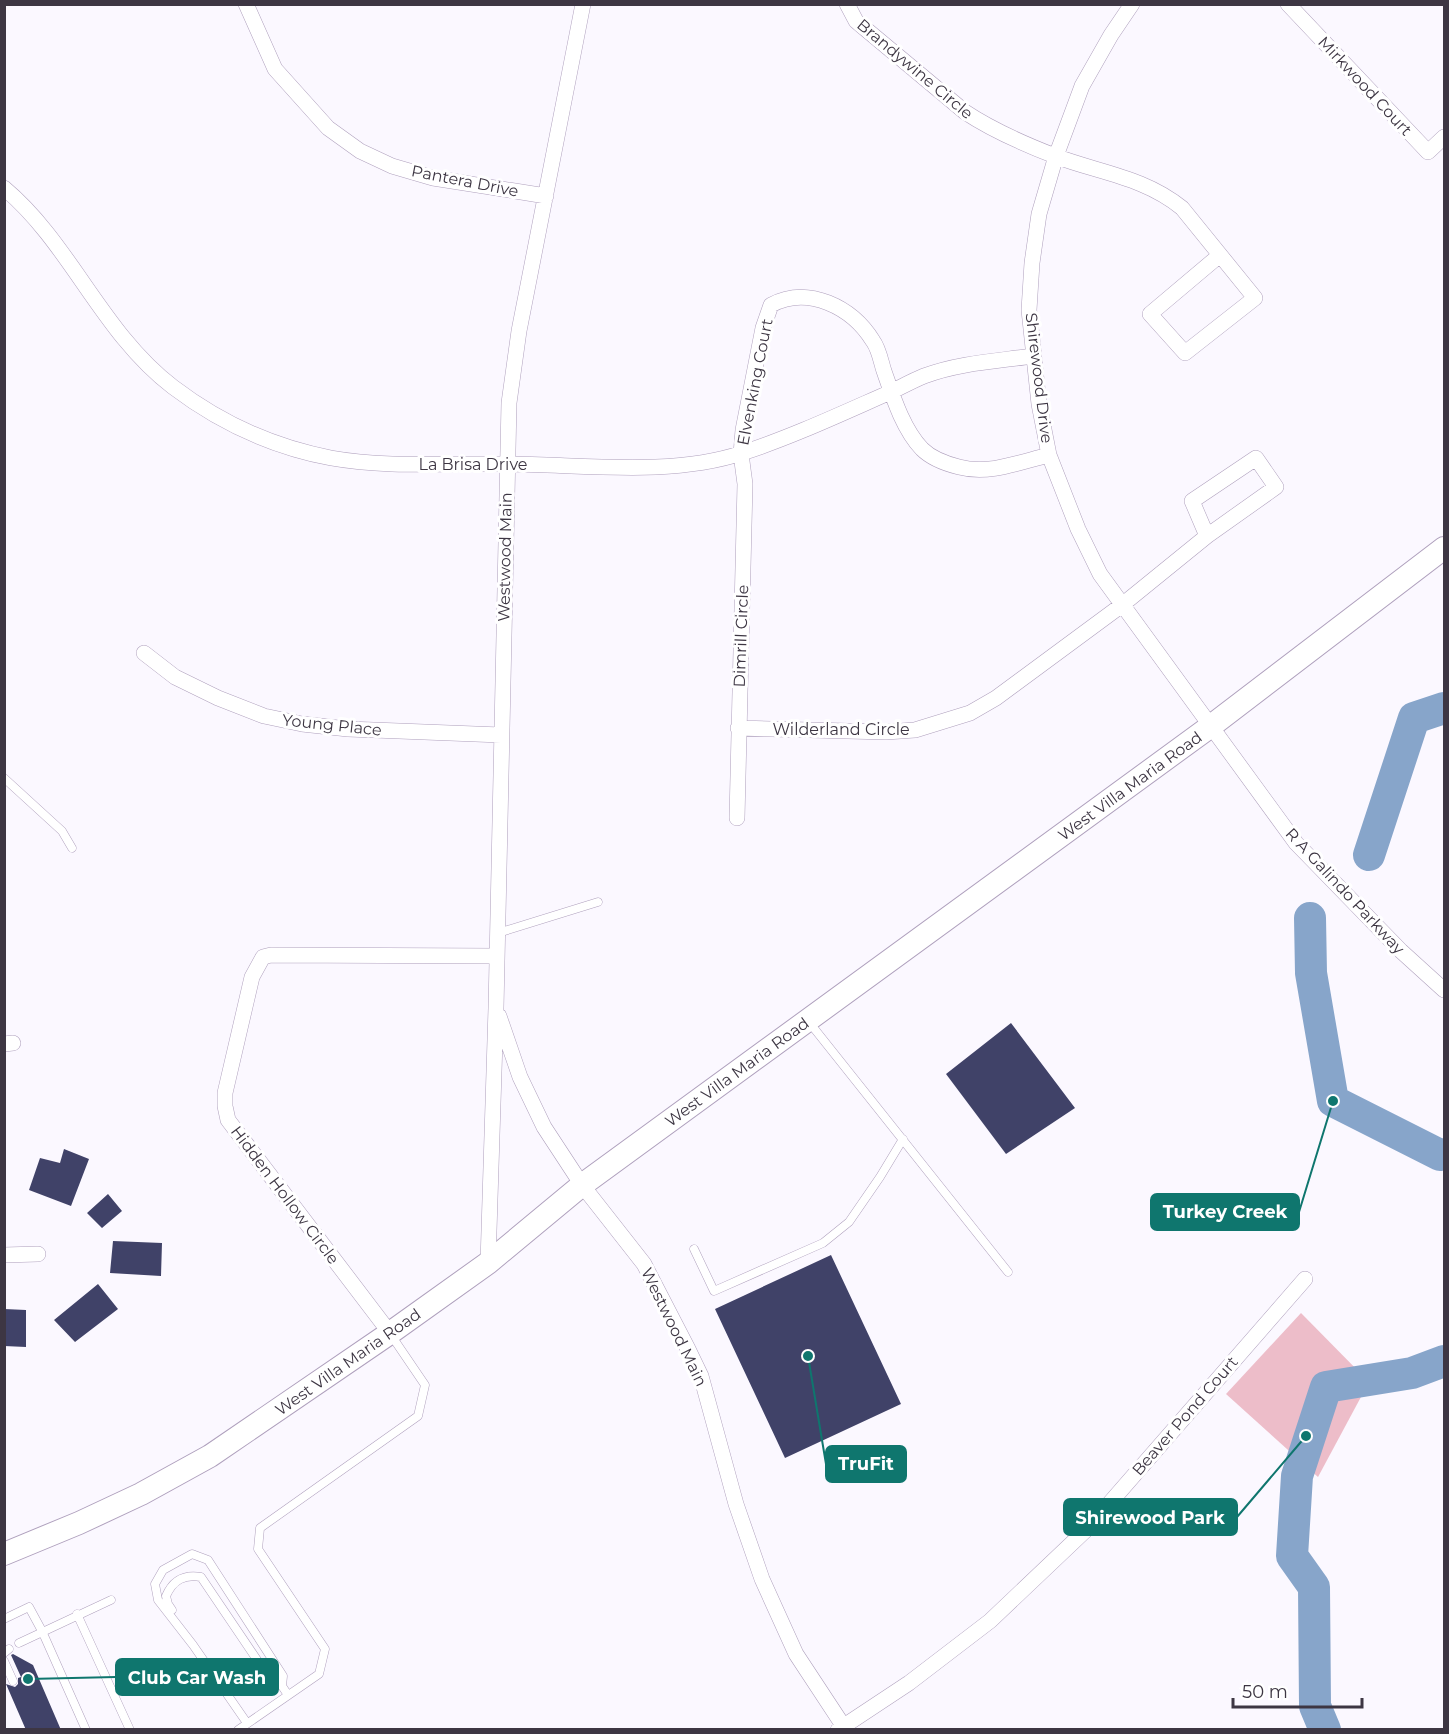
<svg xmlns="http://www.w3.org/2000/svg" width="1449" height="1734" font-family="Montserrat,sans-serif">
	<rect width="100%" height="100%" fill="#fbf8ff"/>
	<path fill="#edbdc9" d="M1301 1313 1369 1382 1318 1477 1226 1394Z"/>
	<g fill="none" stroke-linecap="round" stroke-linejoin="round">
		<path stroke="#87a5ca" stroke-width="32" d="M1369 855 1414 718 1444 708
			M1310 918 1311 973 1333 1101 1440 1155 1444 1154
			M1325 1730 1315 1706 1314 1587 1292 1556 1297 1476 1326 1387 1412 1373 1444 1361"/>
	</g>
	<path fill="#404268" d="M1011 1023 1075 1108 1006 1154 946 1074Z
		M64 1149 89 1159 71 1206 29 1190 40 1158 60 1163Z
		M108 1194 122 1211 102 1228 87 1213Z
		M113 1241 162 1243 161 1276 110 1273Z
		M831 1255 901 1404 785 1458 715 1309Z
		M98 1284 118 1309 75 1342 54 1320Z
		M4 1309 26 1310V1347L4 1346Z
		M13 1654 33 1665 61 1730H26L6 1684 15 1687 18 1684V1678L21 1677 11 1655Z"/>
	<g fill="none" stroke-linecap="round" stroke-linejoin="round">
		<defs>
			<path id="service" d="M4 778 62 831 72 848
				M498 933 598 902
				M809 1022 1008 1272
				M694 1249 714 1291 823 1243 849 1222 880 1177 903 1139
				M172 1610 168 1604 166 1596C173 1580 184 1574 201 1577L272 1682 282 1686
				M77 1614 130 1730
				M4 1619 29 1607 42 1631 86 1730
				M19 1643 111 1600
				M4 1653 9 1649
				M4 1661 13 1681
				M247 1723 193 1645 158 1600 155 1584 163 1570 192 1554 208 1560 283 1676 282 1686 288 1695
				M238 1730 319 1674 325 1649 258 1549 260 1528 418 1416 425 1385 391 1335"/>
			<path id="minor" d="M246 4 275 69 328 128 360 151 392 166 433 178 546 196
				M847 4 856 21 965 112C992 130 1024 144 1055 156 1100 173 1144 177 1182 208L1255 298 1185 353 1150 314 1220 255
				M1132 4 1111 35 1082 86 1056 156 1039 214 1032 263 1029 310 1039 404 1049 455 1078 529 1100 574 1296 843 1401 951 1444 990
				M1288 4 1428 152 1444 137
				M4 188C71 244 101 332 173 387 219 422 273 447 331 458 387 468 447 463 505 464 580 464 670 477 742 453 792 437 845 412 893 391 903 386 914 380 924 376 958 363 997 361 1033 356
				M144 653 175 677 218 698 264 716 302 724 348 729 501 735
				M738 728 886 732 915 730 970 713 996 698 1122 605 1207 536 1276 487 1256 458 1192 501 1207 536
				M737 818 745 484 741 454 743 430 763 328 771 305C808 285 852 307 873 341 879 349 881 362 884 371 893 397 903 429 922 449 931 458 947 464 959 467 989 475 1020 462 1049 455
				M499 1016 520 1077 544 1127 582 1185 644 1264 688 1349 701 1376 736 1504 762 1579 796 1654 846 1730
				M4 1044 13 1043
				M4 1255 38 1254
				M488 1263 496 1008 509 403 519 331 583 4
				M390 1333 228 1120 225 1106V1093L252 977 263 957 271 955 497 956
				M838 1730 909 1683 990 1621 1088 1528 1305 1279"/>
			<path id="secondary" d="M4 1554 79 1523 141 1494 210 1456 390 1333 488 1263 582 1185 1211 726 1444 548"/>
		</defs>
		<use href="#service" stroke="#afa0bd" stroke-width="9"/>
		<use href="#minor" stroke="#afa0bd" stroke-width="16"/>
		<use href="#secondary" stroke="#afa0bd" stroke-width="24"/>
		<use href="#service" stroke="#fff" stroke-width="8"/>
		<use href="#minor" stroke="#fff" stroke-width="15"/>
		<use href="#secondary" stroke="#fff" stroke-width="22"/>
	</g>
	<g text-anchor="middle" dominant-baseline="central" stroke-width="6" stroke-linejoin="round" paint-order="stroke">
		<g font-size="16" fill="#3d3643" stroke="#fff">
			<text transform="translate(915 69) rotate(40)">Brandywine Circle</text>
			<text transform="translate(1365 86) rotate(47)">Mirkwood Court</text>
			<text transform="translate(465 181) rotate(11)">Pantera Drive</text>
			<text transform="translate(1039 378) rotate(83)">Shirewood Drive</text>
			<text transform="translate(755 382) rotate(-79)">Elvenking Court</text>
			<text x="473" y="464">La Brisa Drive</text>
			<text transform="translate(505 557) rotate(-89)">Westwood Main</text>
			<text transform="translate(741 636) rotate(-88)">Dimrill Circle</text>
			<text transform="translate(332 725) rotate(6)">Young Place</text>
			<text x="841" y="729">Wilderland Circle</text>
			<text transform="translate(1130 786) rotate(-36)">West Villa Maria Road</text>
			<text transform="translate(1345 891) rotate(47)">R A Galindo Parkway</text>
			<text transform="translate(737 1072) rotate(-36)">West Villa Maria Road</text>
			<text transform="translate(285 1195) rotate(53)">Hidden Hollow Circle</text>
			<text transform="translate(674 1327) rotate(64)">Westwood Main</text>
			<text transform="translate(348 1362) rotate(-35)">West Villa Maria Road</text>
			<text transform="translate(1185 1416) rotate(-49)">Beaver Pond Court</text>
		</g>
	</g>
	<path fill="none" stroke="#0f766e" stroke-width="2" d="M1333 1101L1299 1212M808 1356L826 1464M1306 1436L1237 1517M28 1679L116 1677"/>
	<g fill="#0f766e" stroke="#fff" stroke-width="2">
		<circle cx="1333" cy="1101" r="6"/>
		<circle cx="808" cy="1356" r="6"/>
		<circle cx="1306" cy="1436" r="6"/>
		<circle cx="28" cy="1679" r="6"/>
	</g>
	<g fill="#0f766e" stroke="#0f766e" stroke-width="2">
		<rect x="1151" y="1194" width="148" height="36" rx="6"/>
		<rect x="826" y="1446" width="80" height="36" rx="6"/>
		<rect x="1064" y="1499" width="173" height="36" rx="6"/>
		<rect x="116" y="1659" width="162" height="36" rx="6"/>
	</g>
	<g font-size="18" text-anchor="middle" font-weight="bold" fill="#fff">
		<text x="1225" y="1218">Turkey Creek</text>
		<text x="866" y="1470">TruFit</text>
		<text x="1150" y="1524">Shirewood Park</text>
		<text x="197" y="1684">Club Car Wash</text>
	</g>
	<rect width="1449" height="1734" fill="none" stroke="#3d3643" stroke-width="12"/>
	<path d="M1233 1698v9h129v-9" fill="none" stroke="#3d3643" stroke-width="3"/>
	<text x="1242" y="1698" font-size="18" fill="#3d3643" stroke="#ffffff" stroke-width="4.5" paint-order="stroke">50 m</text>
</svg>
